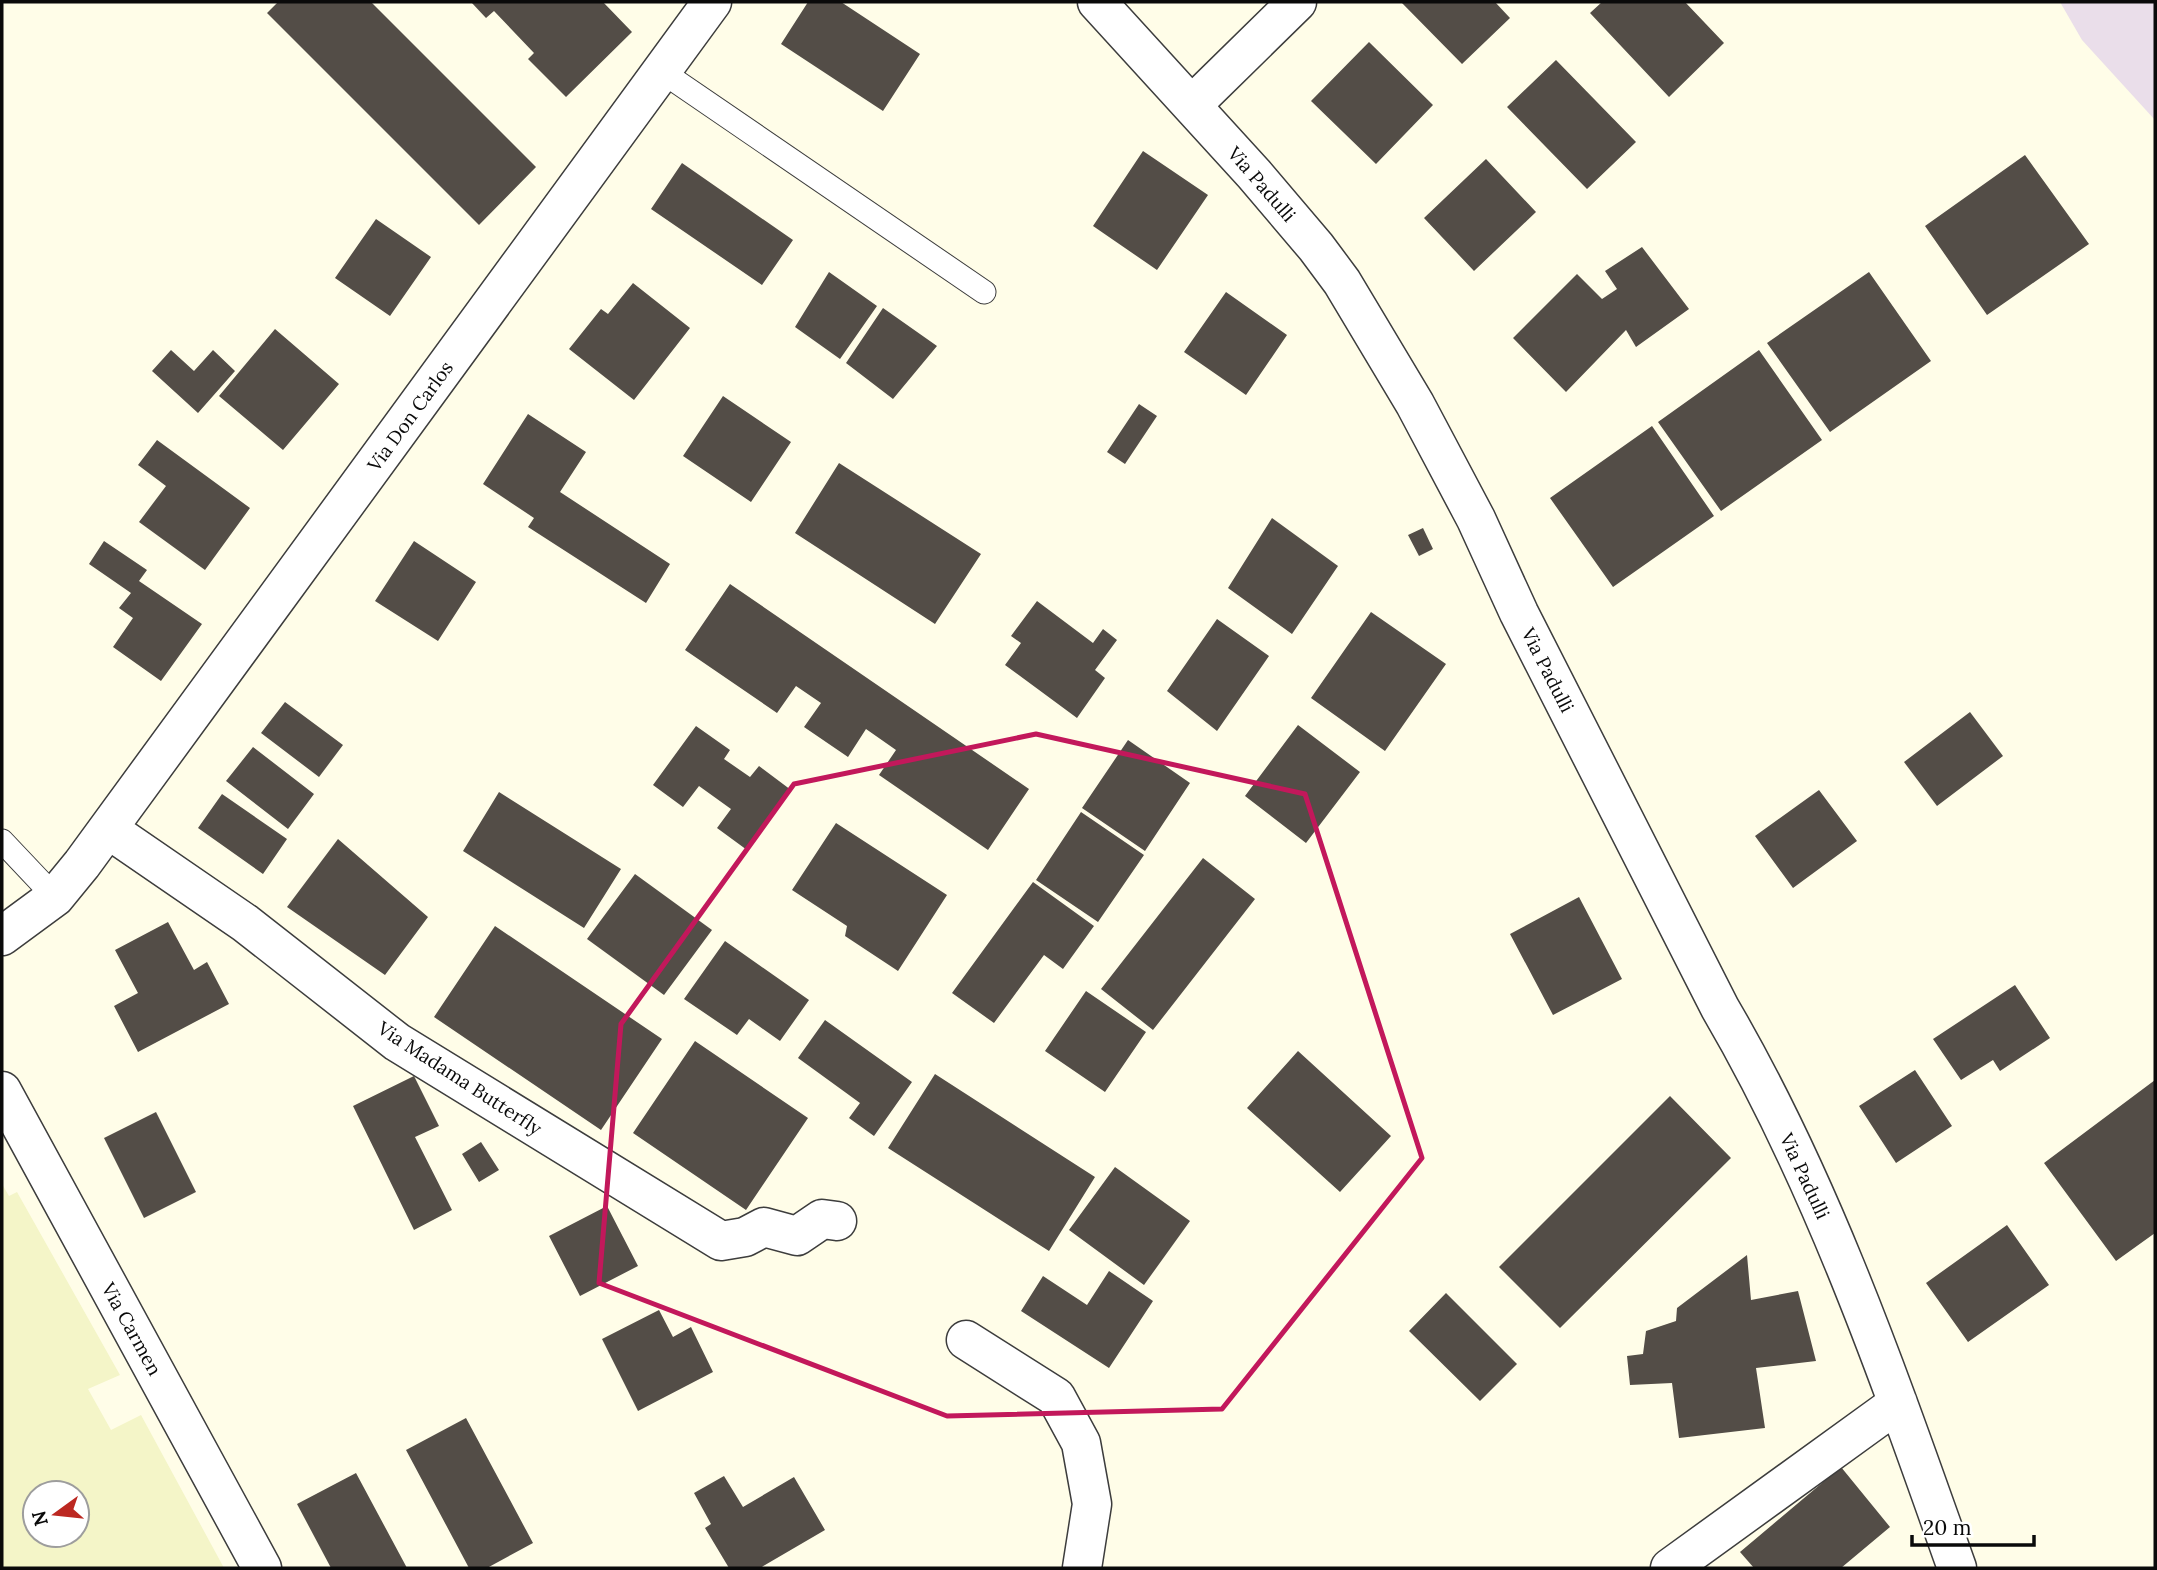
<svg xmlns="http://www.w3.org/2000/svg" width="2157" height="1570" font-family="Lora,serif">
	<rect width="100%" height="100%" fill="#fffde8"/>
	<path fill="#eadeea" d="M2060 2H2155V120L2082 40Z"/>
	<path fill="#f4f5c8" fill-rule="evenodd" d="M2 1184 9 1196 17 1192 120 1375 88 1389 111 1430 141 1415 224 1568H2ZM35 1493H77V1535H35Z"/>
	<path fill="#534d47" d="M278 2H371L536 167 479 225 267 13Z
		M471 2H603L632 32 566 97 528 59 534 53 494 11 486 18Z
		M808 2H841L920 54 883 111 781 44Z
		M1401 2H1495L1510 18 1462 64Z
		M1602 2H1685L1724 43 1669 97 1590 13Z
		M1369 42 1433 105 1376 164 1311 101Z
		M1556 60 1636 142 1587 189 1507 107Z
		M1143 151 1208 195 1157 270 1093 226Z
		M2025 155 2089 244 1987 315 1925 226Z
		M1486 159 1536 212 1474 271 1424 218Z
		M682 163 793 240 762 285 651 209Z
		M376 219 431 257 390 316 335 278Z
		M1642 247 1689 309 1636 347 1626 330 1566 392 1513 338 1577 274 1602 299 1617 289 1605 271Z
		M829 272 877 306 840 359 795 327Z
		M1869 272 1931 361 1830 432 1767 343Z
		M633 283 690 328 634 400 569 349 601 309 608 314Z
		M1226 292 1287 335 1246 395 1184 352Z
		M883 308 937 346 893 399 846 363Z
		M275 329 339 384 283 450 219 396Z
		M171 350 194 371 213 350 235 371 198 413 152 371Z
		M1759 350 1822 440 1721 511 1658 422Z
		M723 396 791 442 751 502 683 456Z
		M1139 404 1157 416 1125 464 1107 452Z
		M528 414 586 452 560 492 670 564 646 603 528 527 534 518 483 484Z
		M1652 426 1714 516 1613 587 1550 498Z
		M157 440 250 508 205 570 139 522 166 486 138 465Z
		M839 463 981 554 935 624 795 533Z
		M1272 518 1338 566 1292 634 1228 588Z
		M1423 528 1433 549 1419 556 1408 535Z
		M104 541 147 570 139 581 202 624 161 681 113 647 133 618 119 608 131 593 89 564Z
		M414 541 476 582 438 641 375 601Z
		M730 584 1029 789 988 850 879 775 896 750 866 729 848 757 804 727 821 703 796 686 777 713 685 650Z
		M1037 601 1093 643 1103 629 1117 640 1095 670 1105 678 1077 718 1005 665 1021 643 1011 636Z
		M1371 612 1446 664 1385 751 1311 698Z
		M1217 619 1269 656 1217 731 1167 691Z
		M285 702 343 745 319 777 261 733Z
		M1970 712 2003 756 1937 806 1904 762Z
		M1298 725 1360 772 1306 843 1245 796Z
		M696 726 730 750 724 759 750 777 759 766 791 790 747 850 717 828 731 809 699 786 683 807 653 785Z
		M1128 740 1190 783 1145 851 1082 808Z
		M253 747 314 794 288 829 226 781Z
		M1819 790 1857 841 1793 888 1755 836Z
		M499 792 621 869 584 928 463 851Z
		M222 794 287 839 263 874 198 828Z
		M1081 812 1144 855 1098 922 1036 880Z
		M836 823 947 895 898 971 845 936 847 926 792 890Z
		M338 839 428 917 385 975 287 907Z
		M1203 858 1255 899 1153 1030 1101 989Z
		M635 874 712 930 664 995 587 939Z
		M1033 882 1094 926 1063 969 1044 955 994 1023 952 993Z
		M1579 897 1622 979 1553 1015 1510 934Z
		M168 922 194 970 207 962 229 1004 138 1052 114 1006 138 993 115 950Z
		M495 926 662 1039 601 1130 434 1017Z
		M725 941 809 1000 780 1041 749 1019 737 1035 684 999Z
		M2015 985 2050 1038 2000 1071 1993 1060 1961 1080 1933 1039Z
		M1086 991 1146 1032 1105 1092 1045 1051Z
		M825 1020 912 1082 874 1136 849 1118 860 1103 798 1058Z
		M695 1041 808 1118 746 1210 633 1133Z
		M1298 1051 1391 1136 1340 1192 1247 1108Z
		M1915 1070 1952 1126 1896 1163 1859 1106Z
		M935 1074 1095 1177 1049 1251 888 1148Z
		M414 1076 439 1126 415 1137 452 1210 414 1230 353 1106Z
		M2155 1080V1233L2116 1261 2044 1163Z
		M1670 1096 1731 1158 1560 1328 1499 1267Z
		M156 1112 196 1192 144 1218 104 1138Z
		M481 1142 499 1170 479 1182 462 1154Z
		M1115 1167 1190 1221 1144 1285 1069 1230Z
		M607 1206 638 1266 580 1296 549 1236Z
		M2007 1225 2049 1285 1968 1342 1926 1283Z
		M1747 1255 1751 1300 1798 1291 1816 1361 1756 1368 1765 1428 1679 1438 1672 1383 1630 1385 1627 1356 1643 1354 1646 1331 1676 1321 1677 1308Z
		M1109 1271 1153 1301 1109 1368 1021 1311 1043 1276 1087 1305Z
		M1446 1293 1517 1364 1480 1401 1409 1331Z
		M659 1310 673 1337 691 1327 713 1372 638 1411 602 1339Z
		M466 1418 533 1543 487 1568H469L406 1450Z
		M1841 1467 1890 1527 1841 1568H1754L1740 1552Z
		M356 1473 407 1568H331L297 1504Z
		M724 1476 743 1507 794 1477 825 1530 760 1568H729L705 1528 711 1524 694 1493Z"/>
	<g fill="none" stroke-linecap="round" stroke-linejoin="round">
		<defs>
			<path id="service" d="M661 71 984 292
				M2 841 55 897"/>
			<path id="minor" d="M1097 2 1254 174 1316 247 1342 282 1415 404 1476 519 1519 613 1720 1008C1823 1184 1889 1377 1957 1568
				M1192 105 1297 2
				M108 829 245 923 397 1042 721 1241 745 1237 764 1227 797 1236 822 1219 837 1221
				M2 936 55 897 82 864 712 2
				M2 1091 262 1568
				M966 1340 1056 1397 1081 1443 1092 1504 1082 1568
				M1670 1568 1898 1403"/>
		</defs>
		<use href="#service" stroke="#3d3d3d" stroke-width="25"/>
		<use href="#minor" stroke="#3d3d3d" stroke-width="41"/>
		<use href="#service" stroke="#fff" stroke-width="23"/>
		<use href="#minor" stroke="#fff" stroke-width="38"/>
	</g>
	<path fill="none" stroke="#c2185b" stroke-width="5" stroke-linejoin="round" d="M1036 734 1305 794 1422 1158 1222 1409 947 1416 599 1283 621 1024 794 784Z"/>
	<g text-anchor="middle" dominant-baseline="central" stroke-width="7" stroke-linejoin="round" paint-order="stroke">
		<g font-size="19" fill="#0a0a0a" stroke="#fff">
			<text transform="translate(1262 184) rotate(49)">Via Padulli</text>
			<text transform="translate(410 416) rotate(-54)">Via Don Carlos</text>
			<text transform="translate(1548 670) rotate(63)">Via Padulli</text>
			<text transform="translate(460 1078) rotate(33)">Via Madama Butterfly</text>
			<text transform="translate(1805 1176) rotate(65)">Via Padulli</text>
			<text transform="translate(132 1329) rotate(61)">Via Carmen</text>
		</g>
	</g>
	<rect width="2157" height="1570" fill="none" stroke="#0a0a0a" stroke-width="7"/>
	<g transform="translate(56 1514) rotate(255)"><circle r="33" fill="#ffffff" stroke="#9d9d9d" stroke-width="2"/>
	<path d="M0-5L12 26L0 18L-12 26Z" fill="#bc2821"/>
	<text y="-10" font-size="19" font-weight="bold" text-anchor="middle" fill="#0a0a0a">N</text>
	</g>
	<path d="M1912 1535v10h122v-10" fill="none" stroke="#0a0a0a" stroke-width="3.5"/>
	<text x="1923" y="1535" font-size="21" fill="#0a0a0a" stroke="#ffffff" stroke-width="5" paint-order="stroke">20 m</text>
</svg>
